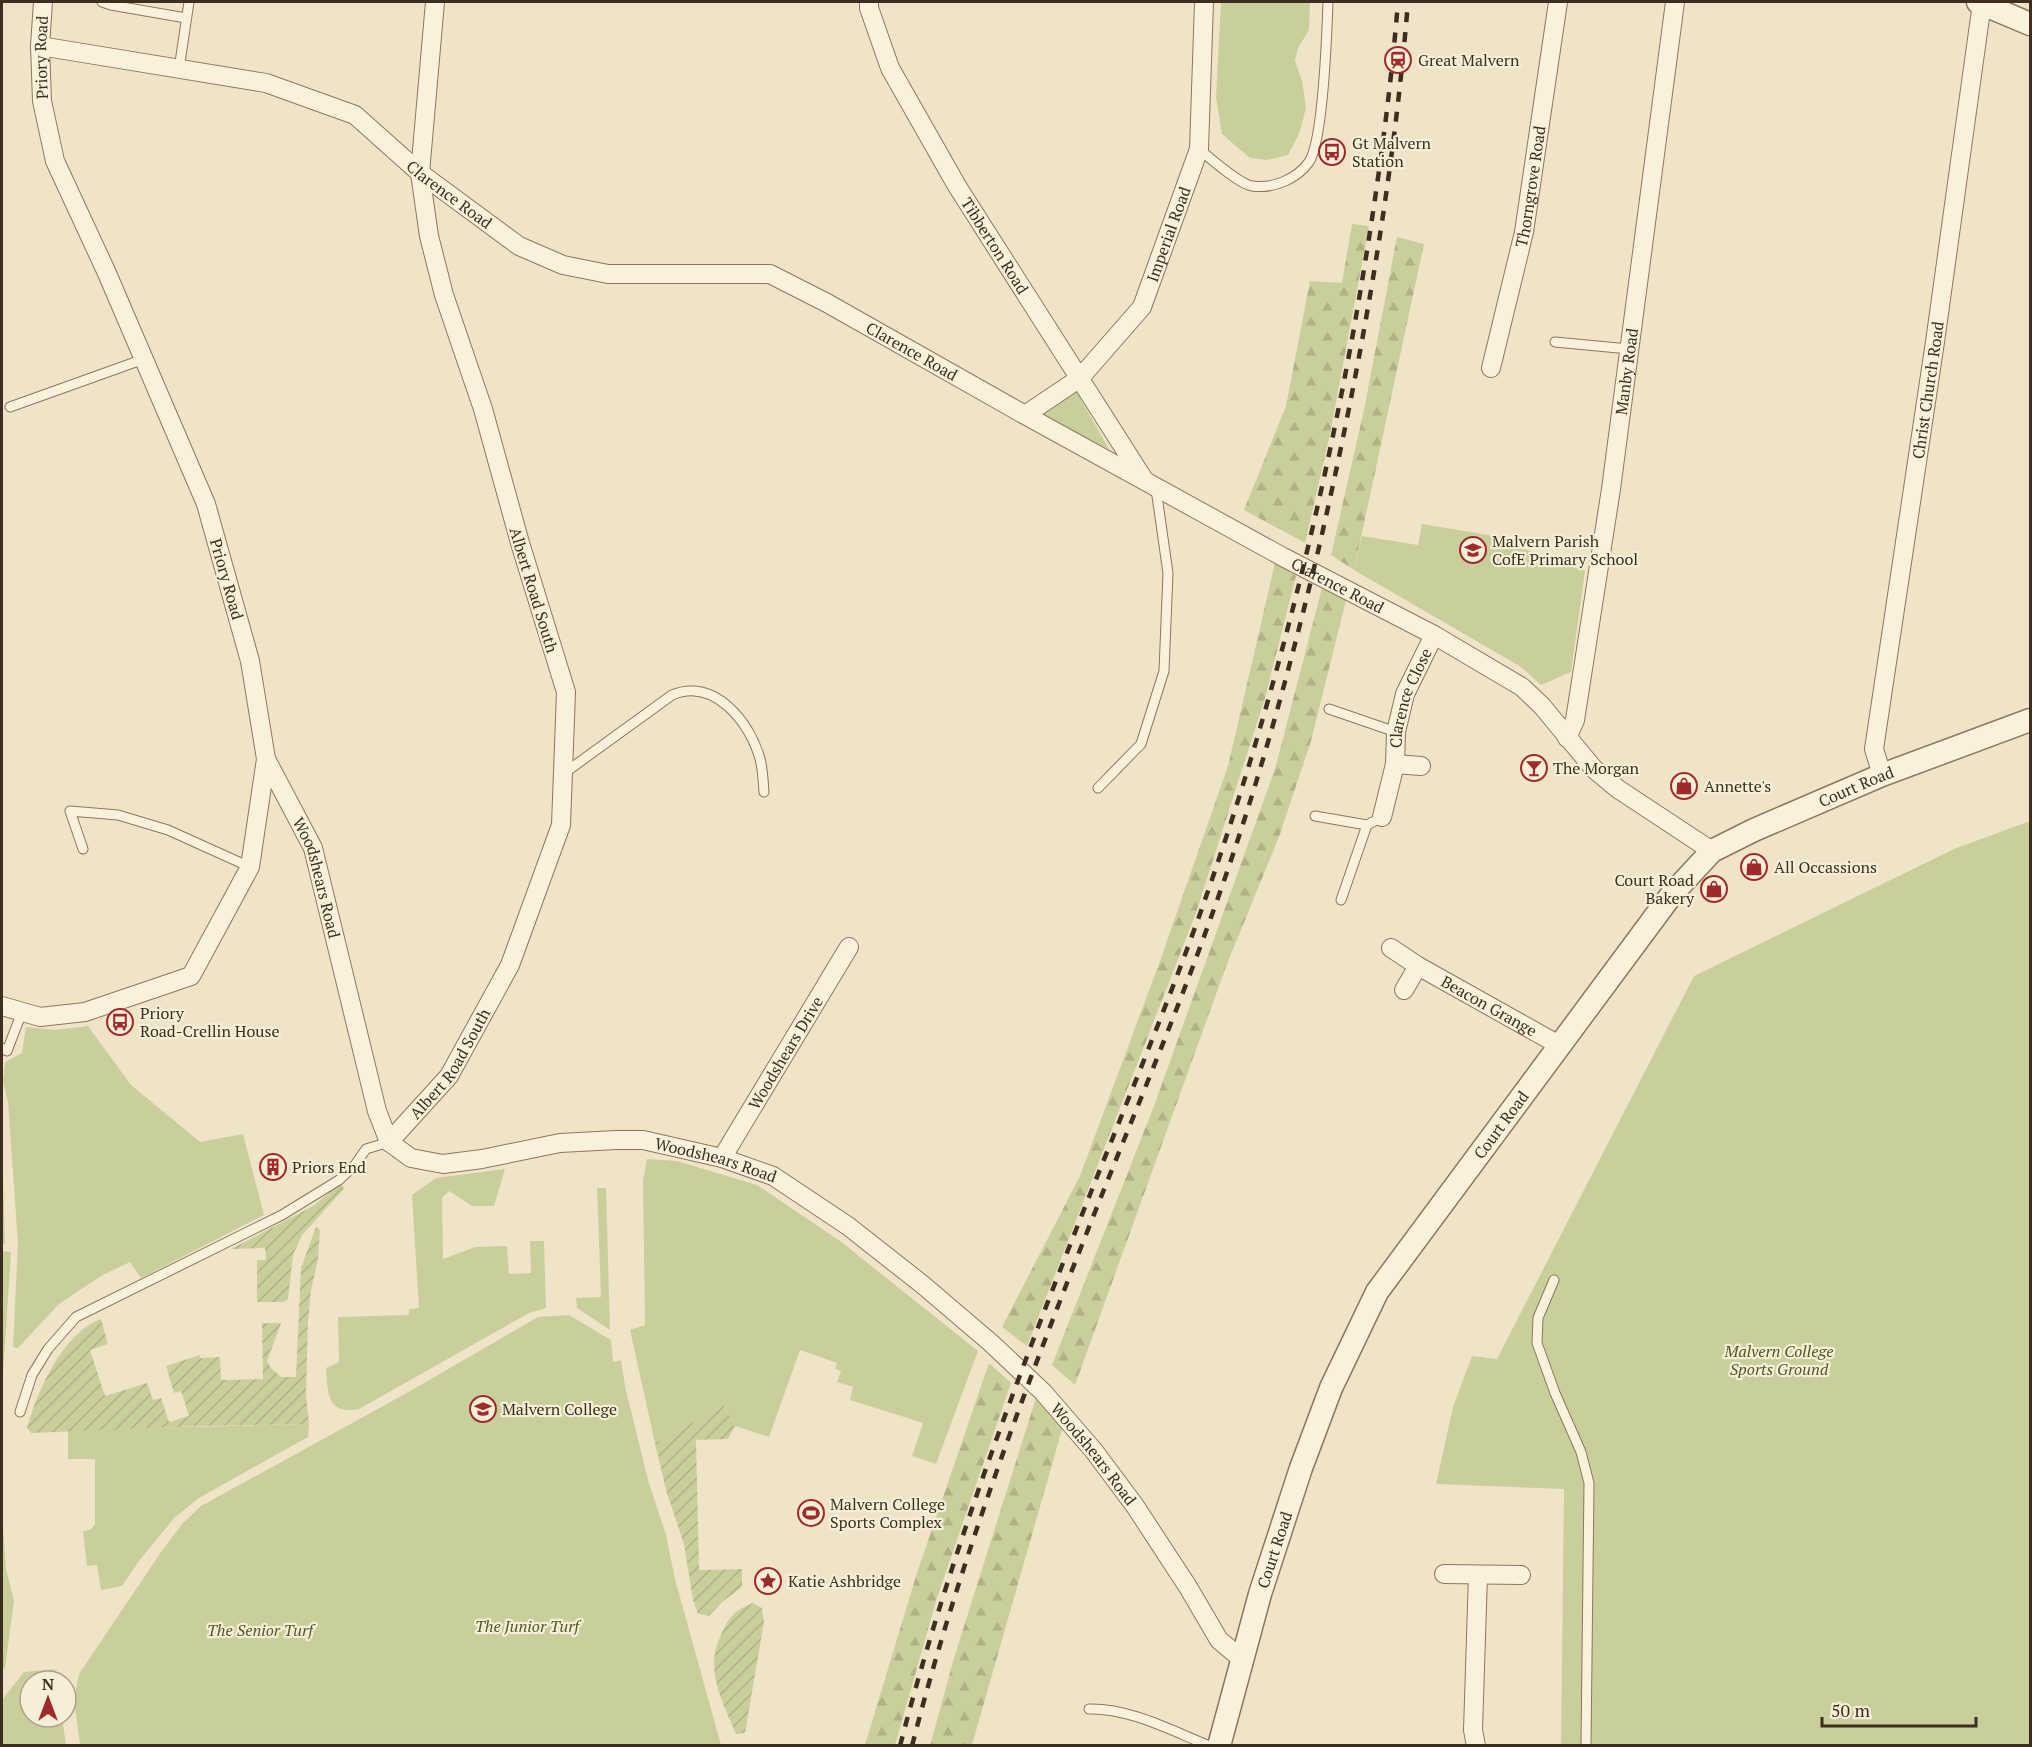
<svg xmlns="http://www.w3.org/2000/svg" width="2032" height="1747" font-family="'PT Serif',serif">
	<defs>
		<pattern id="forest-firs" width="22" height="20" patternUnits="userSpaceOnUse" patternTransform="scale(1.5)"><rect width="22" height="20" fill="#c9cf9b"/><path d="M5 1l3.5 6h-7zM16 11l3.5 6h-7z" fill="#aeb285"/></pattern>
		<pattern id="garden-furrows" width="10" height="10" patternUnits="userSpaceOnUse" patternTransform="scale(1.5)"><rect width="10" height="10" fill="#c9cf9b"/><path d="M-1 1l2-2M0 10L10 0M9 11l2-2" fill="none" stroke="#aeb285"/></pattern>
	</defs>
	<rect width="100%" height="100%" fill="#f0e4c8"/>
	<path fill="#c9cf9b" d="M1221 2H1310L1309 30 1298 48 1295 61 1302 81 1306 108 1299 134 1288 155 1267 160 1250 158 1222 134 1216 97Z
		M1076 391 1109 449 1041 415Z
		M1422 524 1500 537 1522 548 1585 571 1571 672 1541 685 1521 667 1354 570 1362 536 1418 545Z
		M2030 821V1745H1561L1564 1489 1436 1484 1453 1407 1472 1356 1497 1359 1694 976 1954 849Z
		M88 1026 131 1085 200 1142 243 1134 264 1215 141 1278 130 1262 101 1276 59 1304 18 1348 13 1347 18 1243 8 1102 3 1082 5 1062 22 1053 26 1027 55 1030Z
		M2 1140 5 1244 2 1243Z
		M647 1159 677 1161 757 1185 840 1241 978 1351 936 1464 912 1456 923 1423 850 1400 853 1387 837 1382 841 1371 835 1369 837 1363 800 1350 769 1437 735 1426 724 1405 655 1443 630 1330 645 1325 643 1180Z
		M505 1169 494 1206H472L449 1191 442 1198 443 1259 475 1247 507 1246 509 1274 531 1273 530 1241H544L546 1308 529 1313 359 1409C326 1415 328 1393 326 1368L339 1362 338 1317 409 1315V1309L419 1308 412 1195 436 1178Z
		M597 1188H606L610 1330 577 1308 576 1298 601 1297Z
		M2 1251 11 1252 2 1391Z
		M569 1315 611 1340 613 1362 621 1360 625 1386 648 1480 666 1535 675 1579 721 1745H80L74 1700 79 1674 161 1552 182 1524 201 1506 405 1394 538 1317Z
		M309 1424 308 1437 199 1498 175 1517 139 1561 122 1586 101 1590 97 1565 87 1566 83 1531 90 1530 95 1524V1459H68V1430Z
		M2 1513 6 1569 14 1601 5 1668 2 1669Z
		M55 1669 57 1681H30V1717H62L66 1745H2V1700L24 1672Z"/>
	<path fill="url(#forest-firs)" d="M1352 224 1369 226 1330 434 1305 543 1244 510 1286 406 1310 281 1342 283Z
		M1397 237 1424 244 1354 570 1331 555 1364 410Z
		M1275 563 1296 576 1265 698 1196 913 1027 1346 1002 1327 1080 1176 1160 961 1228 766Z
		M1322 588 1346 600 1311 741 1279 837 1227 964 1075 1385 1052 1365 1154 1106 1275 769Z
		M989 1363 1011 1383 937 1598 895 1745H865L916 1576Z
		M1036 1398 1063 1426 972 1745 930 1746 954 1658Z"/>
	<path fill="url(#garden-furrows)" d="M341 1183 344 1189 302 1235 293 1255 288 1299 284 1302H257V1260H266L265 1248 231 1249 313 1206Z
		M316 1227 320 1230 318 1259 311 1290 308 1321 306 1395 309 1424 202 1426 31 1433 27 1428C37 1392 63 1332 101 1319L108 1344 90 1350 105 1396 147 1383 153 1400 161 1398 169 1422 189 1416 181 1391 174 1393 166 1366 200 1355V1358L220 1357 221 1380 263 1379 262 1323H281L267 1361 271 1368 281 1377H296L301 1268Z
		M724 1405 735 1426 728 1439 696 1440 699 1570 742 1569V1587L722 1602 709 1616 698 1614 693 1600 684 1544 666 1490 655 1443Z
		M753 1603 762 1608 764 1622 745 1733 736 1734C722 1701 704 1669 721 1635 730 1616 733 1611 753 1603Z"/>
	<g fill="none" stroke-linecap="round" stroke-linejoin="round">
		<defs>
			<path id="service" d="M102 2 111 5 186 18
				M179 69 189 2
				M1199 149C1210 158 1239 184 1252 186 1273 189 1297 179 1309 162 1323 141 1327 31 1328 2
				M1555 342 1629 349
				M10 407 144 359
				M1329 709 1396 732
				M563 774 672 695C714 677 750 722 760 759 763 770 763 781 764 792
				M1098 788 1141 744 1164 671 1168 573 1156 489
				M1315 816 1367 825
				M83 849 70 811 118 815 168 830 250 867
				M1341 900 1367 825 1382 817
				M2 1048 7 1051 22 1012
				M1554 1280 1538 1318 1537 1343 1555 1393 1581 1452 1589 1483 1586 1746
				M20 1412 32 1375 48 1349 76 1317 282 1215 339 1180 355 1165 366 1149 389 1142
				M1089 1709C1130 1708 1172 1731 1210 1746"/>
			<g id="minor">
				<path id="s1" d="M869 2V8L890 68 957 186 1143 478"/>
				<path id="s2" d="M40 46 266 83 355 115 420 173 519 246 563 265 608 274H770L827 303 1025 415 1283 557 1434 635 1522 687 1542 706 1594 769 1618 789 1712 851"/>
				<path id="s3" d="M1491 368 1524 232 1558 2"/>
				<path id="s4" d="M1025 415 1080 378 1142 307 1199 149 1204 2"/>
				<path id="s5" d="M1567 738 1575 720 1611 489 1675 2"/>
				<path id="s6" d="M266 759 313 848 377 1111 389 1142 411 1158 443 1164 482 1159 560 1143 616 1140H643L722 1158 773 1176 848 1226 923 1285 991 1343 1043 1392 1094 1451 1135 1506 1188 1587 1219 1640 1243 1660"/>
				<path d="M1395 764 1421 766"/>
				<path id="s7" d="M1882 775 1874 749 1935 342 1982 3"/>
				<path id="s8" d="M1382 817 1395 764 1396 732 1405 694 1434 635"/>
				<path id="s9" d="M1391 948 1418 966 1559 1045"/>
				<path d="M1404 990 1418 966"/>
				<path id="s10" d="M2 1006 40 1017 85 1012 191 976 250 867 266 759 250 661 206 504 106 271 55 161 42 101 40 46 43 2"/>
				<path id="s11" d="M389 1142 449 1076 510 965 561 825 566 692 520 543 483 409 444 295 429 236 420 173 435 2"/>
				<path id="s12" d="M722 1158 849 947"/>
				<path d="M1444 1574 1521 1575"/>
				<path d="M1476 1746 1473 1730 1478 1575"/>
			</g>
			<g id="tertiary">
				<path d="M1978 2 2030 24"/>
				<path id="s13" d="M1219 1746 1260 1594 1301 1468 1331 1388 1377 1292 1672 894 1712 851 1754 830 1882 775 2030 720"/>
			</g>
		</defs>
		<use href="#service" stroke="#8d765c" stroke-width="11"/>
		<use href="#minor" stroke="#8d765c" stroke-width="20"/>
		<use href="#tertiary" stroke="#8d765c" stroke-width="25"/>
		<use href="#service" stroke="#faf1dc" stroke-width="9"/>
		<use href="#minor" stroke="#faf1dc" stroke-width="18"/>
		<use href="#tertiary" stroke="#faf1dc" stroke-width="22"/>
		<path stroke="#3d2e20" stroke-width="4.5" stroke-dasharray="10 10" stroke-linecap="butt" d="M900 1746C949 1557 1019 1373 1091 1192 1128 1099 1167 1006 1201 911 1268 722 1318 526 1354 328 1373 220 1389 111 1398 2
			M912 1746C960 1558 1031 1372 1103 1192 1139 1102 1177 1012 1210 920 1255 797 1290 670 1320 543 1361 364 1393 184 1408 2"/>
	</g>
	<defs>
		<symbol id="station-ring" viewBox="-11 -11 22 22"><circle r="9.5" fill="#f7eed8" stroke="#9e2a2b" stroke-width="1.5"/><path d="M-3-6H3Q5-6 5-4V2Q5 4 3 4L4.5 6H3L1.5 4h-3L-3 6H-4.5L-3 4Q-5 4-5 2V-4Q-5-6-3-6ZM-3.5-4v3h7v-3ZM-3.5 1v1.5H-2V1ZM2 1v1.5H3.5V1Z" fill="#9e2a2b"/></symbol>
		<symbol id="bus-ring" viewBox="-11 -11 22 22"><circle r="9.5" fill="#f7eed8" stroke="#9e2a2b" stroke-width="1.5"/><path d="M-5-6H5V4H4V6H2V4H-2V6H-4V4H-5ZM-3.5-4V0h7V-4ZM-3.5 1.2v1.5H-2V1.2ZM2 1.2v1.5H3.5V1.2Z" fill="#9e2a2b"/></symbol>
		<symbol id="school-ring" viewBox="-11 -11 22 22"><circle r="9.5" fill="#f7eed8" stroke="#9e2a2b" stroke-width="1.5"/><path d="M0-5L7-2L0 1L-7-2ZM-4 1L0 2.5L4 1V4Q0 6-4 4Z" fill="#9e2a2b"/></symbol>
		<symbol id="bar-ring" viewBox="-11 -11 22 22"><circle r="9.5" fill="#f7eed8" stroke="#9e2a2b" stroke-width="1.5"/><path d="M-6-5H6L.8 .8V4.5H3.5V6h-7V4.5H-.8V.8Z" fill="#9e2a2b"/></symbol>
		<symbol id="shop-ring" viewBox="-11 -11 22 22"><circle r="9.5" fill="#f7eed8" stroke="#9e2a2b" stroke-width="1.5"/><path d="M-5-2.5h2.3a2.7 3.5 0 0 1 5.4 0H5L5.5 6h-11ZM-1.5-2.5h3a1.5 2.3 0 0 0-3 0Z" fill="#9e2a2b"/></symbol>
		<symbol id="building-ring" viewBox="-11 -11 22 22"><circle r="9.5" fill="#f7eed8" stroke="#9e2a2b" stroke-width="1.5"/><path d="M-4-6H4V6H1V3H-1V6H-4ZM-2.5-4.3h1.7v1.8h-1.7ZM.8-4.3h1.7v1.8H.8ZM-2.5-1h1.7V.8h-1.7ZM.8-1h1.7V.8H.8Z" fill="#9e2a2b"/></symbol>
		<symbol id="stadium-ring" viewBox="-11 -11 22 22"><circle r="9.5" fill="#f7eed8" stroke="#9e2a2b" stroke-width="1.5"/><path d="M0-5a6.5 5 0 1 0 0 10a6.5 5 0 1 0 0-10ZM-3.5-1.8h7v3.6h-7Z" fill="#9e2a2b"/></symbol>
		<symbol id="sight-ring" viewBox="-11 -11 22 22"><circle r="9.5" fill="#f7eed8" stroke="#9e2a2b" stroke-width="1.5"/><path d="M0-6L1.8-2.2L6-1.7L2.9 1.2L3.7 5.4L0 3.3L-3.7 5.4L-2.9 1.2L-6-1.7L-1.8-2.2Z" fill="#9e2a2b"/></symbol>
	</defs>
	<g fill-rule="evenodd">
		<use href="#station-ring" x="1383" y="45" width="30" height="30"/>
		<use href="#bus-ring" x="1317" y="137" width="30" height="30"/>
		<use href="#school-ring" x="1458" y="535" width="30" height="30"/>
		<use href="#bar-ring" x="1519" y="753" width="30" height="30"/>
		<use href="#shop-ring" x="1669" y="771" width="30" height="30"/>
		<use href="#shop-ring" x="1739" y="852" width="30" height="30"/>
		<use href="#shop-ring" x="1699" y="874" width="30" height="30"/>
		<use href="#bus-ring" x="105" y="1007" width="30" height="30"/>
		<use href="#building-ring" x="258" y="1152" width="30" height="30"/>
		<use href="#school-ring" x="468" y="1394" width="30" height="30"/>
		<use href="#stadium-ring" x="796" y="1498" width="30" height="30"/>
		<use href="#sight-ring" x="753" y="1566" width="30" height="30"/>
	</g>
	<g text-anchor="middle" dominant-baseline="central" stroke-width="4.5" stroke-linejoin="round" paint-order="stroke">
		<g font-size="16" fill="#3d2e20" stroke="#f7eed8">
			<text stroke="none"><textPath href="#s10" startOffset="1172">Priory Road</textPath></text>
			<text stroke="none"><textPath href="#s3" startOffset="186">Thorngrove Road</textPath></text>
			<text stroke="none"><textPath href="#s2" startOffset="447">Clarence Road</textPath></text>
			<text stroke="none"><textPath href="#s4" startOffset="238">Imperial Road</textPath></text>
			<text stroke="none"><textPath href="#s1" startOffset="276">Tibberton Road</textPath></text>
			<text stroke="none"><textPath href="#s2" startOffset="951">Clarence Road</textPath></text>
			<text stroke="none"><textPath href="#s5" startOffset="372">Manby Road</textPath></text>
			<text stroke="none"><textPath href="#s7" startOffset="390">Christ Church Road</textPath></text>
			<text transform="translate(227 579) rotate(74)">Priory Road</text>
			<text stroke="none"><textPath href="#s2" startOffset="1437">Clarence Road</textPath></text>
			<text transform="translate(534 590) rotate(73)">Albert Road South</text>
			<text stroke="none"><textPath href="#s8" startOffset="123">Clarence Close</textPath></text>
			<text stroke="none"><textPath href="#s13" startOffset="1194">Court Road</textPath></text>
			<text stroke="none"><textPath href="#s6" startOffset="130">Woodshears Road</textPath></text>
			<text stroke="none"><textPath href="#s9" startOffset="114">Beacon Grange</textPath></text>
			<text stroke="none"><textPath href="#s12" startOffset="123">Woodshears Drive</textPath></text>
			<text stroke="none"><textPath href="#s11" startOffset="100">Albert Road South</textPath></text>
			<text stroke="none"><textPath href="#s13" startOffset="690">Court Road</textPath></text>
			<text stroke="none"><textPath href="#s6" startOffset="742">Woodshears Road</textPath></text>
			<text stroke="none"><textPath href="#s6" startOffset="1228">Woodshears Road</textPath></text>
			<text stroke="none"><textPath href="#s13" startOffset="204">Court Road</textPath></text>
		</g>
		<g font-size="16" fill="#3d2e20" stroke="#f7eed8" text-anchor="start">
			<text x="1418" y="60">Great Malvern</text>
			<text x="1352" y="143">Gt Malvern<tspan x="1352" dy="18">Station</tspan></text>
			<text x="1492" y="541">Malvern Parish<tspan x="1492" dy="18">CofE Primary School</tspan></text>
			<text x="1553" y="768">The Morgan</text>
			<text x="1704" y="786">Annette's</text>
			<text x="1774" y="867">All Occassions</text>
			<text x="1694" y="880" text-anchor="end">Court Road<tspan x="1694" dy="18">Bakery</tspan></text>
			<text x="140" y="1013">Priory<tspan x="140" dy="18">Road-Crellin House</tspan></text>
			<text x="292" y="1167">Priors End</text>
			<text x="502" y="1409">Malvern College</text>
			<text x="830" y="1504">Malvern College<tspan x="830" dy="18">Sports Complex</tspan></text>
			<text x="788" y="1581">Katie Ashbridge</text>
		</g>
		<g font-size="16" font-style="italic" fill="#4d5a26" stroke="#f7eed8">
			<text x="1779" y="1351">Malvern College<tspan x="1779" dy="18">Sports Ground</tspan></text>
			<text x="527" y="1626">The Junior Turf</text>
			<text x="260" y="1630">The Senior Turf</text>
		</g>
	</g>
	<rect width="2032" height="1747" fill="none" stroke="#3d2e20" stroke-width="6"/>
	<g transform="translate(48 1699)"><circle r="28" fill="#f7eed8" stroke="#ada18e" stroke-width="1.5"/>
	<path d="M0-4.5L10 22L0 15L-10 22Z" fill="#9e2a2b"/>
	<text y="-9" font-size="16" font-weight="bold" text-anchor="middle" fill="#3d2e20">N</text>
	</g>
	<path d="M1822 1717v9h154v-9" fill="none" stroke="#3d2e20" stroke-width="3"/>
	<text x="1831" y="1717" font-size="18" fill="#3d2e20" stroke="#f7eed8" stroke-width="4.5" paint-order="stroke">50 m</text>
</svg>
